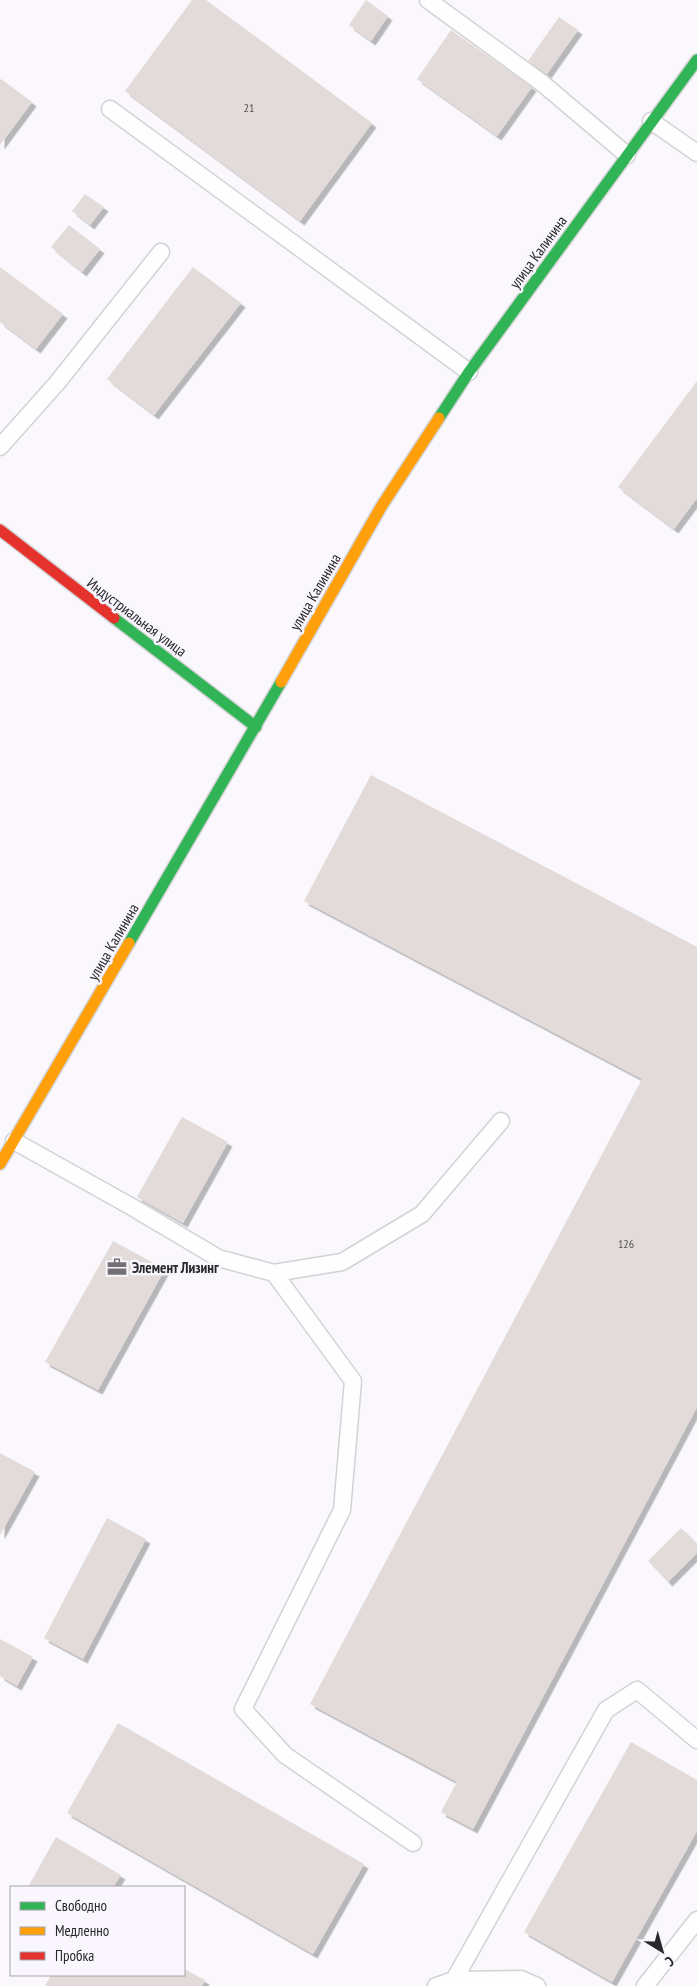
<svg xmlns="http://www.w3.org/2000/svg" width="697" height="1986" font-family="'PT Sans Narrow',sans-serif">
	<defs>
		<filter id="shadow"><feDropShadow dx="4.5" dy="4.5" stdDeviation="0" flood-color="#0004"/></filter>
	</defs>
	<rect width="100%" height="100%" fill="#faf8fc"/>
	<path fill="#e2dbd9" filter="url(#shadow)" d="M192 0H206L372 123 300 221 125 91Z
		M366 0 388 16 371 41 349 25Z
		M559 17 578 30 547 74 528 61Z
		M451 30 532 87 497 136 417 79Z
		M1 79 32 102 0 145V80Z
		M85 194 104 207 90 225 72 211Z
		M69 225 100 249 82 272 51 247Z
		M0 267 63 314 36 349 0 322Z
		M193 267 241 303 154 415 107 379Z
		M697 381V498L674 529 618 487Z
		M371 775 697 947V1407L473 1829 441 1812 457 1782 310 1704 642 1079 304 901Z
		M182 1117 228 1142 183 1223 137 1197Z
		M113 1241 165 1269 98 1390 45 1362Z
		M0 1453 35 1472 0 1535Z
		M107 1518 146 1539 83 1659 44 1638Z
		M681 1528 697 1544V1553L668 1582 648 1561Z
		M0 1639 33 1657 17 1686 0 1676Z
		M118 1723 364 1864 313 1954 67 1813Z
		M631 1742 697 1780V1831L612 1982 524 1932Z
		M56 1837 121 1875 113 1887H28Z
		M184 1969 205 1980 202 1986H45L51 1975H184Z"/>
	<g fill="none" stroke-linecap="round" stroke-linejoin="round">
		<defs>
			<path id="lane" d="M428 0 542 83 627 155
				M110 109 469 372
				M651 121 697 153
				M0 447 57 383 161 252
				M14 1141 132 1207 218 1258 274 1273 342 1262 422 1214 501 1121
				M274 1273 353 1381 342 1510 243 1709 285 1755 413 1843
				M454 1980 606 1710 637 1690 697 1740
				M436 1986 454 1980 521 1979 537 1986
				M645 1986 697 1920"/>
			<path id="fast" d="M439 418 469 372 697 60
				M114 618 256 727
				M129 943 281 682"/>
			<path id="slow" d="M281 682 381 507 439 418
				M0 1164 129 943"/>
			<path id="jam" d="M0 530 114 618"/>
		</defs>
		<use href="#lane" stroke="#d3d2d4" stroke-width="19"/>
		<use href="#fast" stroke="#d3d2d4" stroke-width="14"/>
		<use href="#slow" stroke="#d3d2d4" stroke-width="14"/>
		<use href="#jam" stroke="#d3d2d4" stroke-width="14"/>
		<use href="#lane" stroke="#fefeff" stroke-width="16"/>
		<use href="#fast" stroke="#30b455" stroke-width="11"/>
		<use href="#slow" stroke="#ff9f0a" stroke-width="11"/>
		<use href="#jam" stroke="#e5322d" stroke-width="11"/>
	</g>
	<defs>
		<symbol id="office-bare" viewBox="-9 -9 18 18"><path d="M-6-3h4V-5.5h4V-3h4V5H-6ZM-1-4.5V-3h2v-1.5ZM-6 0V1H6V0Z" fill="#727074" stroke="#f9f6fe" stroke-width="2.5" paint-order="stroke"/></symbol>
	</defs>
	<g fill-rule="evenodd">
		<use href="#office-bare" x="103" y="1253" width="28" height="28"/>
	</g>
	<g text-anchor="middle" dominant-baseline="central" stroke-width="5" stroke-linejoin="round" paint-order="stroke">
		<g font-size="12" fill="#565456">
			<text x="249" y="107">21</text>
			<text x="626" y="1243">126</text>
		</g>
		<g font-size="15" fill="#28272a" stroke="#f9f6fe">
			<text transform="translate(538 252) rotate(-54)">улица Калинина</text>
			<text transform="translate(315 592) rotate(-60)">улица Калинина</text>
			<text transform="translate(137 617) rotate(37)">Индустриальная улица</text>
			<text transform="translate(113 942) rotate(-60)">улица Калинина</text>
		</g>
		<g font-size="15" font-weight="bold" fill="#28272a" stroke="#f9f6fe" text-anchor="start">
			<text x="132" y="1267">Элемент Лизинг</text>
		</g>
	</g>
	<rect x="10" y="1886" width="175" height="90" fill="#f9f6fe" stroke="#a5a3a9"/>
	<rect x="20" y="1902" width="25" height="8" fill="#30b455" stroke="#a5a3a9"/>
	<text x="55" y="1911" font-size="15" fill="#28272a">Свободно</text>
	<rect x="20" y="1927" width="25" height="8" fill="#ff9f0a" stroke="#a5a3a9"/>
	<text x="55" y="1936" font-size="15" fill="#28272a">Медленно</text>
	<rect x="20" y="1952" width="25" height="8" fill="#e5322d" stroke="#a5a3a9"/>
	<text x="55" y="1961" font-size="15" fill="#28272a">Пробка</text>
	<g transform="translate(662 1951) rotate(143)" stroke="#f9f6fe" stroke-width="4" paint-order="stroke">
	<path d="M0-4L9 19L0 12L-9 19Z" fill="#28272a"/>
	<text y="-8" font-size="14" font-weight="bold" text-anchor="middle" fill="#28272a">С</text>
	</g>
</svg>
